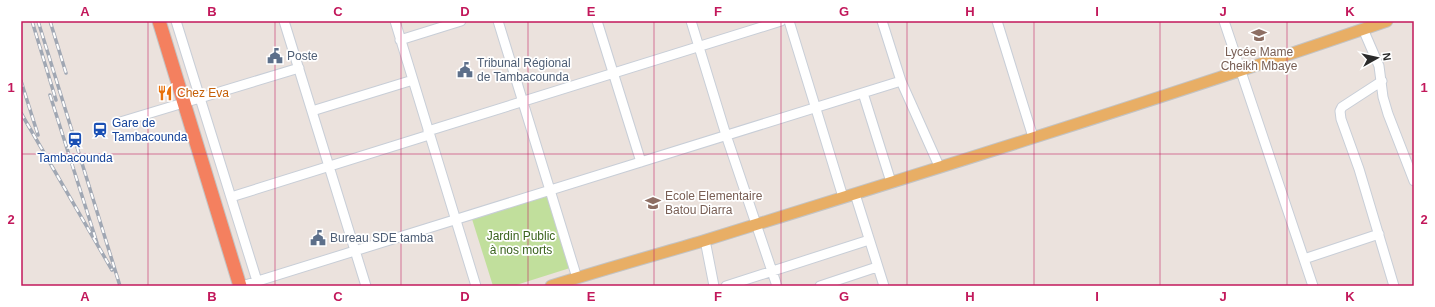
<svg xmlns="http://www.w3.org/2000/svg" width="1435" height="307" font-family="Helvetica,sans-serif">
	<rect width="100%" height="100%" fill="#ebe2dd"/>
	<path fill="#c1df9c" d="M547 195 570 268 513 286H493L472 219Z"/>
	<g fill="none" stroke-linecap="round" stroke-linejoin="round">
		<defs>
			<path id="minor" d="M176 21 257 281
				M284 21 366 286
				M395 21 476 286
				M498 21 577 278
				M597 21 641 162
				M691 21 726 135 777 286
				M789 21 843 197
				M882 21 901 81 939 166
				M997 21 1033 137
				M1224 21 1313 286
				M1363 29 1379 66 1383 97 1388 114 1414 181
				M400 40 461 21
				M1382 81 1342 107 1340 111 1341 119 1359 169 1394 286
				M863 93 891 182
				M312 111 413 80
				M117 123 299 68
				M428 131 781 21
				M855 194 884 286
				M231 197 429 135
				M705 240 714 286
				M1304 259 1379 234
				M242 286 901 81
				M726 286 869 240
				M820 286 877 267"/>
			<path id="major" d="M551 286C601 270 652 256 703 241 932 170 1161 99 1387 21"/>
			<path id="highway" d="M159 21 240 286"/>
		</defs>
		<use href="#minor" stroke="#c8ced7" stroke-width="11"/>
		<use href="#major" stroke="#c3c3c3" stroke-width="13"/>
		<use href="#highway" stroke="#c3c3c3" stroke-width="15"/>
		<use href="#minor" stroke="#fff" stroke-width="9"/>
		<use href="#major" stroke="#e8ae65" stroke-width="11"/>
		<use href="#highway" stroke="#f4805f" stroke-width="13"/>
		<defs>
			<path id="rail" d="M32 21 56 100
				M38 21 120 286
				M50 21 66 73
				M21 81 38 135
				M50 95 97 243
				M21 113 112 270"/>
		</defs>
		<use href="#rail" stroke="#a0a7b3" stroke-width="3.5"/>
		<use href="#rail" stroke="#fff" stroke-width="2" stroke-dasharray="6" stroke-linecap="butt"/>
	</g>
	<path fill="none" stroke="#c2185b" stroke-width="1" stroke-opacity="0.55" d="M148 21V286M275 21V286M401 21V286M528 21V286M654 21V286M781 21V286M907 21V286M1034 21V286M1160 21V286M1287 21V286M21 154H1414"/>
	<defs>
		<symbol id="school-bare" viewBox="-9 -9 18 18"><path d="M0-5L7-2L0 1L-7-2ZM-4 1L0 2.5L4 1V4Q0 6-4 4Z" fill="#8d6e63" stroke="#fff" stroke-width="2.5" paint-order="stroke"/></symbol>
		<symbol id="civic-bare" viewBox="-9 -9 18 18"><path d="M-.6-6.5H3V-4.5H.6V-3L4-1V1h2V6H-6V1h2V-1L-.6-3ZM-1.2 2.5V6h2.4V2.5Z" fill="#5c6f8a" stroke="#fff" stroke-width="2.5" paint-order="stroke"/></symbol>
		<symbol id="restaurant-bare" viewBox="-9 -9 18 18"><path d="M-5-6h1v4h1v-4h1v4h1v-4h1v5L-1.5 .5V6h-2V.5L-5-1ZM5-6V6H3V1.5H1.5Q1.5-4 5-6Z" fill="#e8710a" stroke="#fff" stroke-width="2.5" paint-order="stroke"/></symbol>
		<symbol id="station-bare" viewBox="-9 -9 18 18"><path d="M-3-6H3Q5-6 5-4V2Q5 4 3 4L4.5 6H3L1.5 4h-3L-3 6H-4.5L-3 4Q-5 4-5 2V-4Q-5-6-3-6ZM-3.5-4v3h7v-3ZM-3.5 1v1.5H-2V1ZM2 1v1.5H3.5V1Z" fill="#1a4fb4" stroke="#fff" stroke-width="2.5" paint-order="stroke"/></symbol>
	</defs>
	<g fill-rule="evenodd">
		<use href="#school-bare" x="1248" y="24" width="22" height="22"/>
		<use href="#civic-bare" x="264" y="45" width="22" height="22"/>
		<use href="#civic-bare" x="454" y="59" width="22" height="22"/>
		<use href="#restaurant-bare" x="154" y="82" width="22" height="22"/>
		<use href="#station-bare" x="89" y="119" width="22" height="22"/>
		<use href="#station-bare" x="64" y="129" width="22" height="22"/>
		<use href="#school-bare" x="642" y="192" width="22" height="22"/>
		<use href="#civic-bare" x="307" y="227" width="22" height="22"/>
	</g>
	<g text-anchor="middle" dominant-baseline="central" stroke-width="3.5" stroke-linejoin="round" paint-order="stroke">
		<g font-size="12" fill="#785e54" stroke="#fff">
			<text x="1259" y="52">Lycée Mame<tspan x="1259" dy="14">Cheikh Mbaye</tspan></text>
			<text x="665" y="196" text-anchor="start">Ecole Elementaire<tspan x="665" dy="14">Batou Diarra</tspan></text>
		</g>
		<g font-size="12" fill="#4e5e75" stroke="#fff" text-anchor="start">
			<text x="287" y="56">Poste</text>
			<text x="477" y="63">Tribunal Régional<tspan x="477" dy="14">de Tambacounda</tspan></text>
			<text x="330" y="238">Bureau SDE tamba</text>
		</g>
		<g font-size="12" fill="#c56008" stroke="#fff" text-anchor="start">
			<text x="177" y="93">Chez Eva</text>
		</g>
		<g font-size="12" fill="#164399" stroke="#fff" text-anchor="start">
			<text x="112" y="123">Gare de<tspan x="112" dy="14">Tambacounda</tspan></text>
			<text x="75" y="158" text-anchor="middle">Tambacounda</text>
		</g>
		<g font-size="12" fill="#3b631e" stroke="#fff">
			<text x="521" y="236">Jardin Public<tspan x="521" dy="14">à nos morts</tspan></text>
		</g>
	</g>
	<rect width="1435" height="307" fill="none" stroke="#ffffff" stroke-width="44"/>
	<g transform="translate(1377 58) rotate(82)" stroke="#ffffff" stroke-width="3" paint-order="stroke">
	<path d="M0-3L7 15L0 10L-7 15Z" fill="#2a2a2a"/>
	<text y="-6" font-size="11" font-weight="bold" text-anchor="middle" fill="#2a2a2a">N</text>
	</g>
	<rect x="22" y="22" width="1391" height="263" fill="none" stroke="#c2185b" stroke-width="1.5"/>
	<g font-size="13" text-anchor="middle" font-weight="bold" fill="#c2185b">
		<text x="85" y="16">A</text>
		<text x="212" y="16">B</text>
		<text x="338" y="16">C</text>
		<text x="465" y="16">D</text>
		<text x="591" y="16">E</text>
		<text x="718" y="16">F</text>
		<text x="844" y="16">G</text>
		<text x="970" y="16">H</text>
		<text x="1097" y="16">I</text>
		<text x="1223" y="16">J</text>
		<text x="1350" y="16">K</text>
		<text x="11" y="92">1</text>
		<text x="1424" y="92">1</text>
		<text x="11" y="224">2</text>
		<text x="1424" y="224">2</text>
		<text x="85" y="301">A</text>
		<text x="212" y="301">B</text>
		<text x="338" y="301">C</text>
		<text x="465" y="301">D</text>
		<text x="591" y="301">E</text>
		<text x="718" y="301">F</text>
		<text x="844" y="301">G</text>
		<text x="970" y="301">H</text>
		<text x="1097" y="301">I</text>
		<text x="1223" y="301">J</text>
		<text x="1350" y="301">K</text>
	</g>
</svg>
